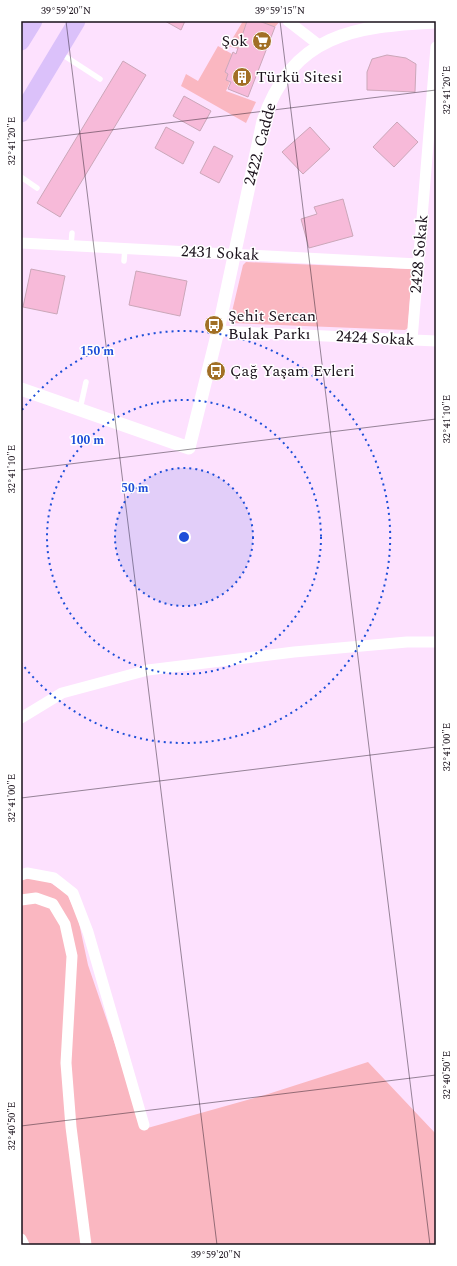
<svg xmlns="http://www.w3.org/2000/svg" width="457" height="1266" font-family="Spectral,serif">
	<rect width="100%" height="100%" fill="#fde1fe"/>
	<path fill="#fab7c1" d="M243 21H247L238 49 228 46Z
		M259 21H280L275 27Z
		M218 46 232 54 225 72 228 74 226 80 230 82 226 91 256 102 246 123 181 86 186 74 198 81Z
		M246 262 412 269 408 328 405 330 232 323 230 320 243 265Z
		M21 879H45L67 894 78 918 88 965 144 1129 265 1095 368 1062 436 1134V1245H21Z"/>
	<path fill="#f7bad9" stroke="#cba7b9" d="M165 21H185L181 30Z
		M247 21H259L275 27 248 97 228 89 231 82 226 80 228 74 225 72 233 52 236 54Z
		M387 55 406 58 416 64 415 92 367 90V72L372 59Z
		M123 61 146 75 60 217 37 203Z
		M184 96 211 111 200 131 173 116Z
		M397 122 418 142 394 167 373 147Z
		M166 127 194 142 183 164 155 148Z
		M310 127 330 149 303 174 282 152Z
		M214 146 233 156 219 183 200 173Z
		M343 199 353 236 309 248 301 219 317 214 314 207Z
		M31 269 65 276 57 314 23 307Z
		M136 271 187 281 180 316 129 305Z"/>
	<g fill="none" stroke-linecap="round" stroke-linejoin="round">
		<path stroke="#fff" stroke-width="5.5" d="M60 53 100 79
			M21 177 37 188
			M71 246 72 233
			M124 261 125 248
			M80 409 86 382"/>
		<path stroke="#fff" stroke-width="11" d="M288 21 319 45
			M21 243 418 264
			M218 331 436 341
			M412 340 436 47
			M21 718 62 693 148 670 294 652 407 642H436
			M21 875 27 873 54 878 73 893 88 932 144 1125
			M21 900 36 898 53 904 65 924 72 956 66 1063 71 1127 86 1245
			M21 1239 24 1245"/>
		<path stroke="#fff" stroke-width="13" d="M21 389 189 448 218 331 263 121C292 34 355 26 436 22"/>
		<path stroke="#dbc1fa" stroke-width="17" d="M21 42 34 21
			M21 114 77 21"/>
	</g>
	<path fill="none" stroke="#19101a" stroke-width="1" stroke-opacity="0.45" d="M66 21 217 1245M280 21 430 1245M21 141 436 90M21 470 436 419M21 798 436 747M21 1126 436 1075"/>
	<circle cx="184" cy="537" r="69" fill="#1d4ed8" fill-opacity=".12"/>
	<g fill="none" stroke="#1d4ed8" stroke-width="2" stroke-dasharray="2 4">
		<circle cx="184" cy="537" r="69"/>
		<circle cx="184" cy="537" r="137"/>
		<path d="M22 410A206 206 0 1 1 22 664"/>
	</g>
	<defs>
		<symbol id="supermarket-disc" viewBox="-11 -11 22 22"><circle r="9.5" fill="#a16f25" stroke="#fff"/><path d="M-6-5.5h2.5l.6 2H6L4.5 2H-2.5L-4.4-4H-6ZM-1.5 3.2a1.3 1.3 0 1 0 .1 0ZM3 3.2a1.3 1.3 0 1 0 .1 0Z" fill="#fff"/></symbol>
		<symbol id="building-disc" viewBox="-11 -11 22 22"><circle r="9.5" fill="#a16f25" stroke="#fff"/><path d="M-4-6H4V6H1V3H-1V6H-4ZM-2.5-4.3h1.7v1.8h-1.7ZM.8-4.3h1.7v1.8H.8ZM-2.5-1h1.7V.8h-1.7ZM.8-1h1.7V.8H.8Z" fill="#fff"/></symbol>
		<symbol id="bus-disc" viewBox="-11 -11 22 22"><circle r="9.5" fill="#a16f25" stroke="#fff"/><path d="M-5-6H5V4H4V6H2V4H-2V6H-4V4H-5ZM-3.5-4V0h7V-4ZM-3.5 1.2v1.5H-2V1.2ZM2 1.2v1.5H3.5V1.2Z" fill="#fff"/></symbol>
	</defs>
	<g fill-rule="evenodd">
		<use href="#supermarket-disc" x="251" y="30" width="22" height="22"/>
		<use href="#building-disc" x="231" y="66" width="22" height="22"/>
		<use href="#bus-disc" x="203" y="314" width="22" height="22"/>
		<use href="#bus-disc" x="205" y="360" width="22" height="22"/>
	</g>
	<g text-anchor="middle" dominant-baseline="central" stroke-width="3" stroke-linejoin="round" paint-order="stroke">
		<g font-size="16" fill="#19101a" stroke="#fff" text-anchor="start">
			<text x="248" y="41" text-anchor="end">Şok</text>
			<text x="256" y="77">Türkü Sitesi</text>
			<text x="228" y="316">Şehit Sercan<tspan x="228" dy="18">Bulak Parkı</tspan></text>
			<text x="230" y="371">Çağ Yaşam Evleri</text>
		</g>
		<g font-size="16" fill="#19101a" stroke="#fff">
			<text transform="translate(260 144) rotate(-75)">2422. Cadde</text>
			<text transform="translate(220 253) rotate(3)">2431 Sokak</text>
			<text transform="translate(419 254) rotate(-85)">2428 Sokak</text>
			<text transform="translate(375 338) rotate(3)">2424 Sokak</text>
		</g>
	</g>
	<circle cx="184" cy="537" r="6" fill="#1d4ed8" stroke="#fff" stroke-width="2"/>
	<g font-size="12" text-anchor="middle" font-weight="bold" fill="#1d4ed8" stroke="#fff" stroke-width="3" stroke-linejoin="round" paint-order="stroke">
		<text x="97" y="355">150 m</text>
		<text x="87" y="444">100 m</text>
		<text x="135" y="492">50 m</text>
	</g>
	<rect width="457" height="1266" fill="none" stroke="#ffffff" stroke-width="44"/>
	<rect x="22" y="22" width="413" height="1222" fill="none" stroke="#19101a" stroke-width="1.5"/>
	<g font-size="10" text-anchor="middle" fill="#19101a">
		<text x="66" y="14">39°59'20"N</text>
		<text x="280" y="14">39°59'15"N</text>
		<text transform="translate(446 90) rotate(-90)" y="4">32°41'20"E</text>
		<text transform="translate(11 141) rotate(-90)" y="4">32°41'20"E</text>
		<text transform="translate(446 419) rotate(-90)" y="4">32°41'10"E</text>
		<text transform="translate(11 469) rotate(-90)" y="4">32°41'10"E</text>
		<text transform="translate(446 747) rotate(-90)" y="4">32°41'00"E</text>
		<text transform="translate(11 798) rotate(-90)" y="4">32°41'00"E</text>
		<text transform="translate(446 1075) rotate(-90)" y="4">32°40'50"E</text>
		<text transform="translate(11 1126) rotate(-90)" y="4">32°40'50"E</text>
		<text x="216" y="1258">39°59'20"N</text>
	</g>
</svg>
